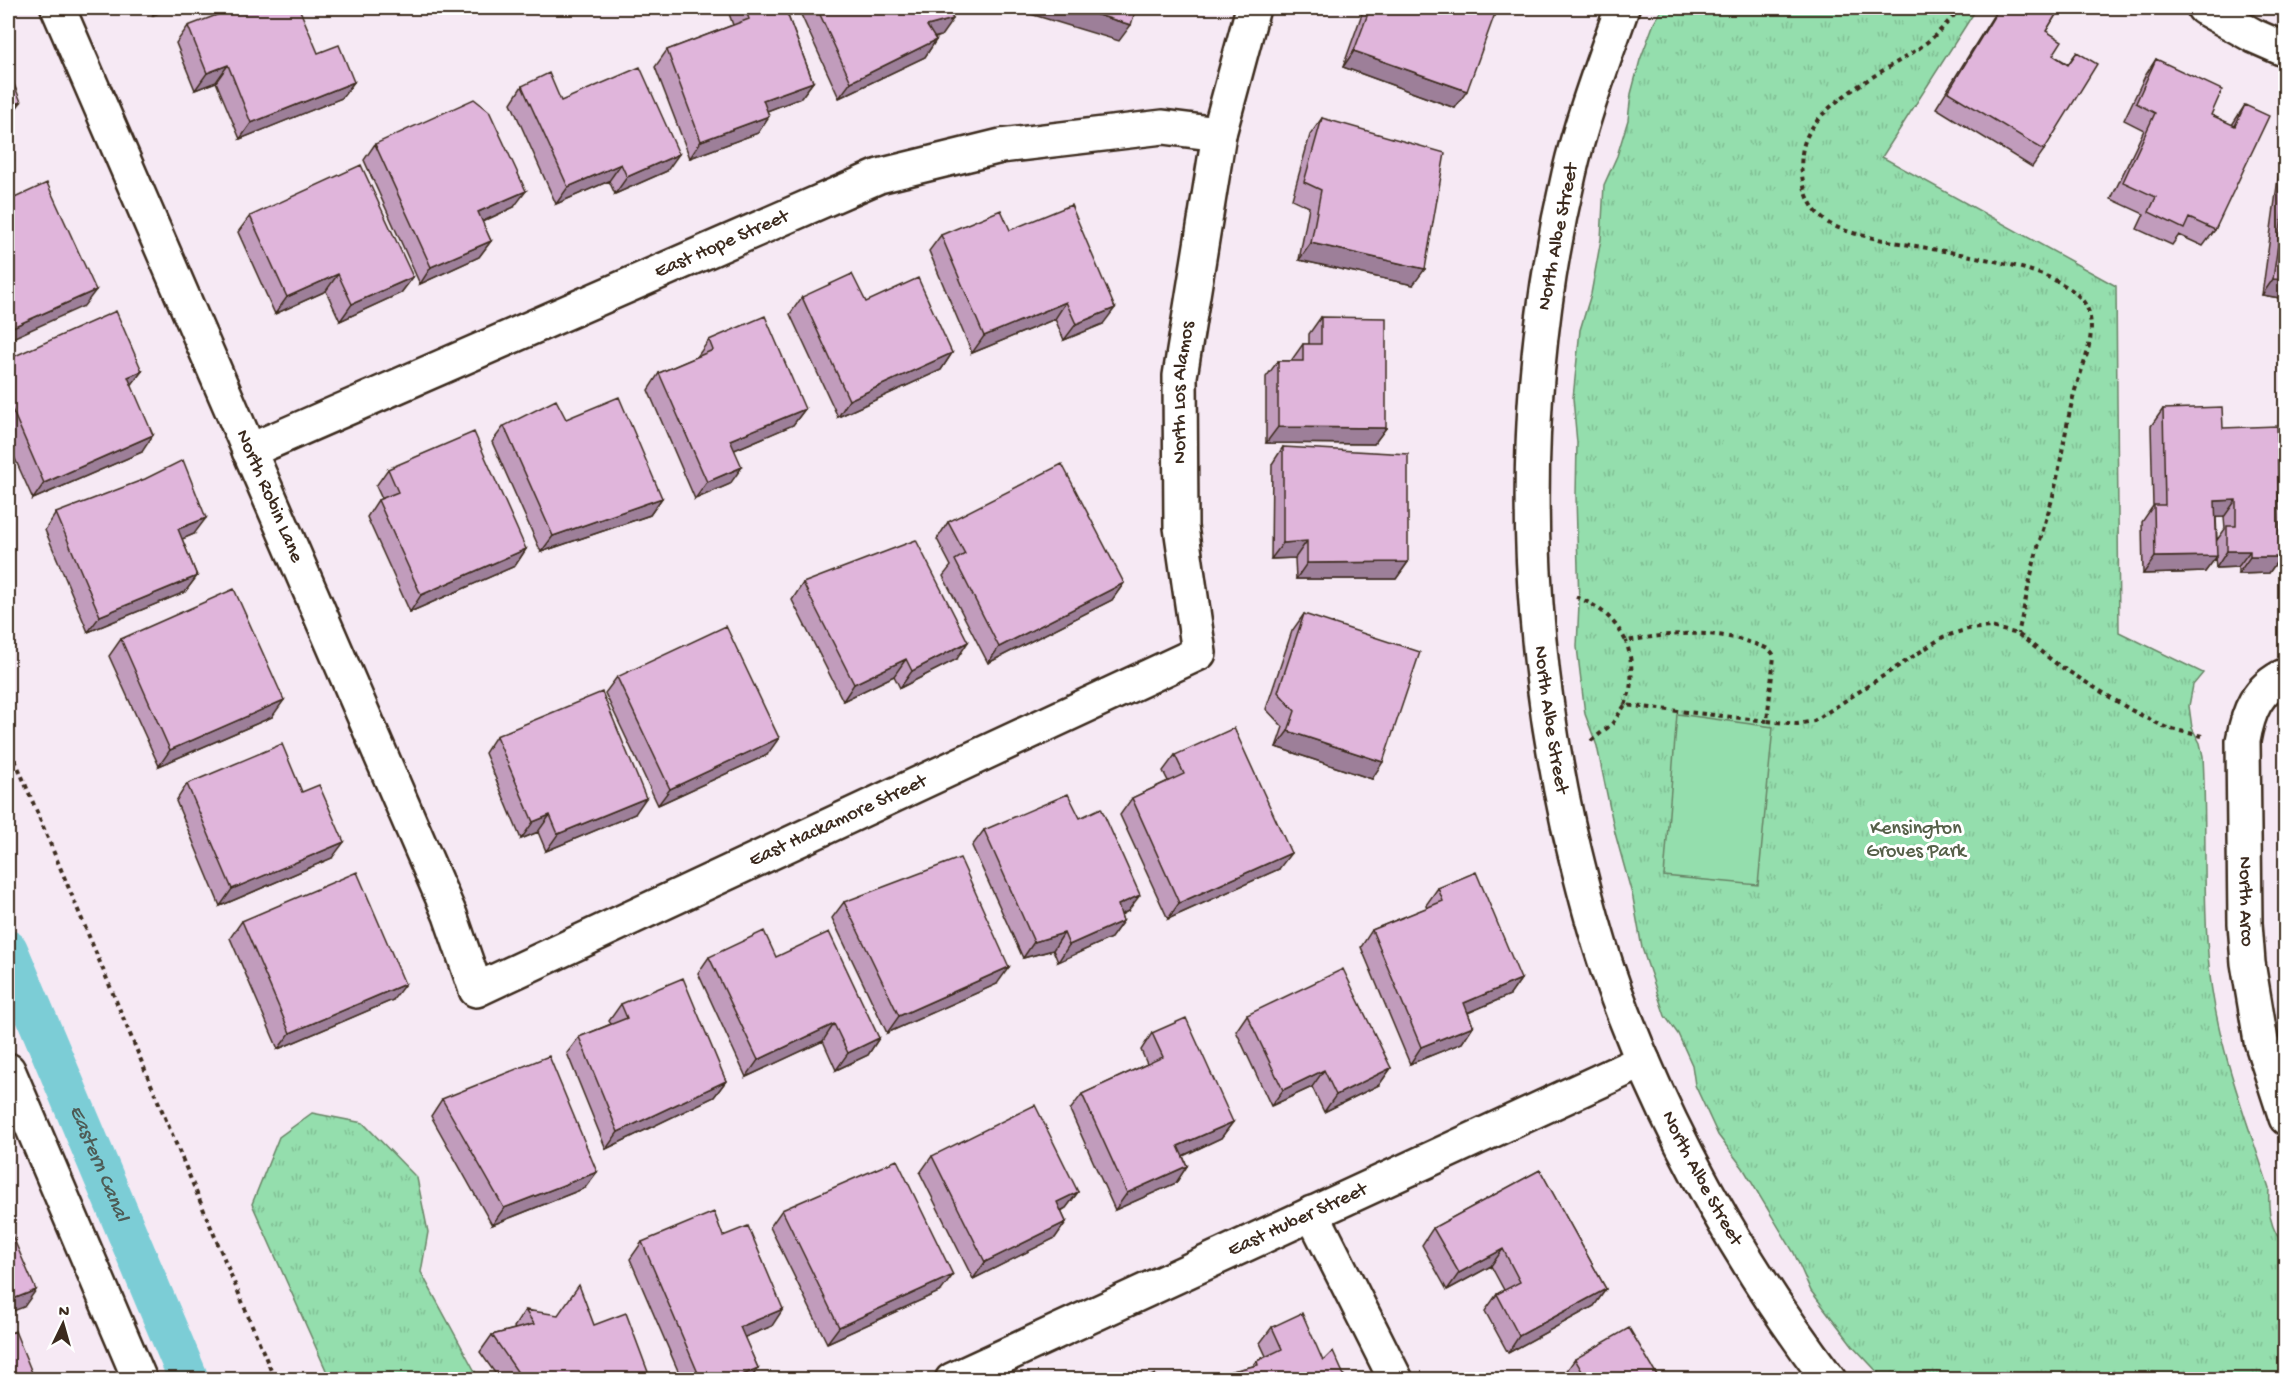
<svg xmlns="http://www.w3.org/2000/svg" width="2293" height="1387" font-family="'Gochi Hand',sans-serif">
	<defs>
		<pattern id="grass-tufts" width="24" height="20" patternUnits="userSpaceOnUse" patternTransform="scale(1.5)"><rect width="24" height="20" fill="#94dead"/><path d="M3 7l-1-3M5 7V3M7 7l1-3M15 17l-1-3M17 17v-4M19 17l1-3" fill="none" stroke="#80bf94"/></pattern>
	</defs>
	<rect width="100%" height="100%" fill="#f6e9f4"/>
	<filter id="ink" filterUnits="userSpaceOnUse"><feTurbulence type="fractalNoise" baseFrequency=".0167" numOctaves="2"/><feDisplacementMap in="SourceGraphic" scale="12" xChannelSelector="R" yChannelSelector="G"/><feConvolveMatrix kernelMatrix="1 2 1 2 8 2 1 2 1" color-interpolation-filters="sRGB"/></filter>
	<g filter="url(#ink)">
		<path fill="url(#grass-tufts)" stroke="#688466" stroke-width="1.5" d="M1663 8H1977L1882 157 2116 286 2119 632 2203 673 2193 685 2189 706 2192 728 2200 743 2203 756C2207 829 2202 903 2210 976 2219 1050 2246 1119 2269 1188 2268 1208 2269 1230 2285 1245V1379H1884L1853 1346 1811 1291 1794 1253 1743 1168 1718 1135 1695 1085 1692 1065 1678 1034 1665 1016 1642 948 1633 898 1615 833 1597 746 1585 714 1577 647 1579 604 1576 496 1577 443 1573 398 1580 330 1591 294 1601 239 1604 185 1617 156 1628 120 1631 94 1640 60 1654 23Z
			M312 1113 363 1123 417 1178 428 1232 421 1272 479 1379H330L252 1204 279 1137Z"/>
		<path fill="#94dead" stroke="#688466" stroke-width="1.5" d="M1677 714 1773 727 1758 885 1664 876Z"/>
		<g fill="none" stroke-linecap="round" stroke-linejoin="round">
			<path stroke="#7ccdd6" stroke-width="40" id="s1" d="M8 950 189 1380"/>
			<defs>
				<g id="minor">
					<path id="s2" d="M58 8 450 915 476 990 1199 653 1181 527 1180 376 1219 134 1253 8"/>
					<path id="s3" d="M1622 8C1603 63 1582 117 1569 174 1519 388 1521 609 1568 824 1583 888 1599 951 1623 1012 1674 1144 1744 1267 1829 1380"/>
					<path d="M2204 8 2254 36 2286 50"/>
					<path id="s4" d="M249 451 879 176 1001 146 1163 127 1219 134"/>
					<path id="s5" d="M2286 675C2257 688 2248 712 2243 741L2245 923 2248 963 2261 1041 2286 1118"/>
					<path d="M8 1070 140 1380"/>
					<path d="M1312 1213 1396 1380"/>
					<path id="s6" d="M952 1380 1643 1061"/>
				</g>
			</defs>
			<use href="#minor" stroke="#3b2a1e" stroke-width="38"/>
			<path stroke="#3b2a1e" stroke-width="4" stroke-dasharray="4.5 4.5" stroke-linecap="butt" d="M1960 8C1948 23 1934 38 1918 49 1884 72 1816 103 1804 144 1796 172 1806 212 1832 225 1884 252 2073 253 2089 313 2097 343 2078 373 2072 402 2065 431 2061 462 2054 492 2047 518 2038 544 2032 571 2027 592 2023 613 2018 634
				M1576 597C1600 606 1614 619 1626 641 1669 634 1709 628 1751 643 1759 645 1771 648 1774 656L1767 721 1797 724 1814 721 1943 637 1968 629 1991 627 2018 634 2058 665 2131 710 2167 728 2202 736
				M1625 705C1634 684 1633 662 1626 641
				M1591 741 1612 724 1625 705 1767 721
				M8 743 275 1380"/>
			<use href="#minor" stroke="#fff" stroke-width="33"/>
		</g>
		<path fill="#c19cbc" stroke="#3b2a1e" stroke-width="1.5" fill-rule="evenodd" d="M150 8H172L153 15Z
			M727 8H785L813 82 801 98 767 111 769 116 758 133 690 158 655 67 667 50 733 25Z
			M798 8H947L941 36 935 38 936 40 925 57 839 98Z
			M1364 8H1497L1455 108 1343 67Z
			M1998 8H2060L2046 31 2053 55 2068 64 2077 52 2044 150 2032 167 1936 108Z
			M188 26 318 53 354 82 342 98 240 139 216 82 195 90 176 43Z
			M2156 59 2211 115 2232 125 2245 105 2215 230 2203 246 2179 235 2172 245 2137 229 2144 214 2111 199 2144 130 2124 120 2145 76Z
			M522 86 561 101 667 171 615 194 609 181 556 204 511 103Z
			M1322 118 1413 285 1299 260 1309 207 1292 199 1310 135Z
			M2286 138V299L2262 295 2283 142Z
			M375 144 514 207 482 222 491 241 479 257 420 284 364 160Z
			M250 216 413 277 401 293 340 321 326 291 275 314 238 232Z
			M1010 230 1103 324 1064 340 1055 319 972 353 929 251 941 235Z
			M802 297 866 302 952 353 941 370 838 417 790 314Z
			M1321 317 1386 428 1374 444 1266 443V377L1278 361H1291L1303 344H1309V334Z
			M709 340 805 409 793 425 734 450 730 484 695 499 648 390 659 373 697 357Z
			M8 359 142 371 131 385 142 452 33 499 8 443Z
			M2163 409 2223 428 2280 557 2269 573 2238 574V567L2216 568 2215 558 2205 572 2143 574 2142 522 2153 506 2151 426ZM2216 517H2224L2225 529 2217 540Z
			M566 419 662 498 650 515 541 552 492 442 504 426Z
			M1283 447 1408 562 1396 579H1296L1295 558 1271 559 1272 464Z
			M388 469 526 549 515 566 410 612 367 517 378 500 382 499 376 486Z
			M56 513 194 534 182 539 197 576 185 592 88 632 45 530Z
			M948 522 1124 583 1112 600 988 663 943 576 951 566 937 539Z
			M803 583 957 659 900 688 894 676 843 701 792 600Z
			M1304 614 1372 779 1276 747 1283 727 1266 709 1292 631Z
			M121 639 272 717 159 766 109 656Z
			M617 677 767 755 658 805 605 693Z
			M496 736 635 814 546 851 538 832 521 839 485 753Z
			M1175 755 1279 869 1168 919 1120 815 1132 798 1168 781 1163 771Z
			M187 784 332 858 220 906 176 801Z
			M984 830 1128 911 1121 915 1123 921 1111 938 1058 962 1053 950 1023 958 972 846Z
			M1438 888 1521 979 1510 995 1468 1013 1473 1026 1462 1043 1410 1064 1361 947 1372 930 1427 908 1426 905Z
			M844 902 997 984 887 1033 832 918Z
			M242 921 393 1000 278 1049 230 938Z
			M709 957H776L879 1038 868 1055 836 1070 823 1041 746 1077 698 973Z
			M621 1004 726 1081 714 1097 606 1149 567 1053 579 1037 611 1024 609 1021Z
			M1247 1015 1391 1068 1379 1085 1324 1112 1312 1087 1271 1106 1236 1031Z
			M1152 1033 1233 1122 1221 1138 1183 1156 1187 1166 1176 1183 1115 1210 1070 1110 1082 1094 1147 1064 1141 1050Z
			M442 1099 585 1188 492 1225 431 1116Z
			M932 1156 1078 1192 1066 1208 1061 1211 1066 1222 1055 1238 973 1279 920 1173Z
			M1540 1170 1606 1289 1594 1306 1508 1353 1485 1311 1497 1294 1504 1290 1491 1266 1447 1290 1422 1245 1433 1228Z
			M782 1210 941 1291 827 1343 770 1227Z
			M723 1236 772 1326 744 1337 758 1368 750 1380H682L630 1259 642 1242Z
			M525 1310 594 1325 651 1380H500L480 1352 492 1335 515 1329 514 1327Z
			M1272 1327 1323 1361 1346 1380H1203L1204 1378 1253 1366 1257 1361 1266 1356 1260 1343Z
			M1575 1359 1660 1380H1565L1563 1376Z"/>
		<path fill="#9d7f99" stroke="#3b2a1e" stroke-width="1.5" d="M159 8H172L153 15Z
			M1027 8H1075L1131 25 1119 41 1024 12Z
			M953 19 941 36 915 42 927 26Z
			M936 40 925 57 839 98 851 82Z
			M1354 51 1467 91 1455 108 1343 67Z
			M228 65 216 82 195 90 207 73Z
			M354 82 342 98 240 139 251 123Z
			M813 82 801 98 751 117 763 100Z
			M21 102 9 118 8 119V107Z
			M769 116 758 133 690 158 701 141Z
			M679 154 667 171 615 194 627 177Z
			M13 161 8 169V163Z
			M621 164 609 181 556 204 568 187Z
			M526 191 514 207 466 229 478 212Z
			M491 241 479 257 420 284 431 267Z
			M1311 243 1425 269 1413 285 1299 260Z
			M338 274 326 291 275 314 287 297Z
			M413 277 401 293 340 321 352 304Z
			M2273 279 2286 280V299L2262 295Z
			M96 290 84 306 8 340V329Z
			M1066 302 1055 319 972 353 984 336Z
			M1115 308 1103 324 1064 340 1076 324Z
			M952 353 941 370 838 417 849 400Z
			M142 371 130 387 128 377Z
			M805 409 793 425 718 457 730 440Z
			M1278 427 1386 428 1374 444 1266 443Z
			M153 435 142 452 33 499 44 483Z
			M742 467 730 484 695 499 707 482Z
			M662 498 650 515 541 552 553 536Z
			M2236 500 2224 517 2204 518 2215 501Z
			M206 518 194 534 166 546 178 529Z
			M1307 541 1295 558 1271 559 1283 543Z
			M526 549 515 566 410 612 421 595Z
			M2227 551H2250L2238 567 2216 568Z
			M2217 556 2205 572 2143 574 2155 557Z
			M2250 557H2280L2269 573 2238 574Z
			M1408 562 1396 579H1296L1307 563Z
			M197 576 185 592 88 632 100 616Z
			M1124 583 1112 600 988 663 999 647Z
			M968 642 957 659 900 688 912 671Z
			M906 659 894 676 843 701 854 684Z
			M284 700 272 717 159 766 170 750Z
			M1288 731 1383 762 1372 779 1276 747Z
			M779 738 767 755 658 805 670 789Z
			M646 798 635 814 546 851 558 834Z
			M550 815 538 832 521 839 533 822Z
			M344 842 332 858 220 906 232 889Z
			M1291 853 1279 869 1168 919 1179 903Z
			M1140 895 1128 911 1107 922 1118 905Z
			M1123 921 1111 938 1058 962 1069 945Z
			M1064 933 1053 950 1023 958 1034 942Z
			M1009 967 997 984 887 1033 899 1016Z
			M1521 979 1510 995 1452 1019 1464 1003Z
			M405 984 393 1000 278 1049 290 1033Z
			M834 1024 823 1041 746 1077 758 1060Z
			M1473 1026 1462 1043 1410 1064 1421 1047Z
			M879 1038 868 1055 836 1070 848 1053Z
			M1391 1068 1379 1085 1324 1112 1336 1095Z
			M1324 1070 1312 1087 1271 1106 1283 1090Z
			M726 1081 714 1097 606 1149 618 1132Z
			M1233 1122 1221 1138 1167 1163 1178 1146Z
			M1187 1166 1176 1183 1115 1210 1127 1193Z
			M597 1172 585 1188 492 1225 504 1208Z
			M1078 1192 1066 1208 1045 1219 1057 1202Z
			M1066 1222 1055 1238 973 1279 985 1262Z
			M1503 1249 1491 1266 1447 1290 1459 1273Z
			M953 1275 941 1291 827 1343 839 1327Z
			M1606 1289 1594 1306 1508 1353 1519 1336Z
			M36 1290 24 1307 8 1313V1301Z
			M783 1309 772 1326 728 1344 740 1327Z
			M758 1368 750 1380H731Z"/>
		<path fill="#e0b5db" stroke="#3b2a1e" stroke-width="1.5" d="M235 8H299L318 53 339 45 354 82 251 123 228 65 207 73 188 26Z
			M745 8H785L813 82 763 100 769 116 701 141 667 50 749 19Z
			M817 8H947L953 19 927 26 936 40 851 82Z
			M1075 8H1136L1131 25Z
			M1370 8H1497L1467 91 1354 51Z
			M1999 8H2060L2046 31 2062 41 2053 55 2068 65 2077 52 2097 64 2044 150 1948 92Z
			M2156 59 2222 90 2211 115 2235 126 2245 105 2269 116 2215 230 2189 218 2184 229 2149 212 2156 197 2123 182 2155 113 2136 103Z
			M640 67 679 154 627 177 621 164 568 187 522 86 549 73 561 101Z
			M8 69 21 102 8 107Z
			M474 99 489 111 526 191 478 212 491 241 431 267 375 144Z
			M1322 118 1445 153 1425 269 1311 243 1321 190 1304 182Z
			M8 146 13 161 8 163Z
			M361 165 413 277 352 304 338 274 287 297 250 216Z
			M47 183 96 290 8 329V201Z
			M2286 190V280L2273 279Z
			M1071 205 1115 308 1076 324 1066 302 984 336 941 235 1001 210 1010 230Z
			M852 274 866 302 918 278 952 353 849 400 802 297Z
			M116 311 142 371 128 377 153 435 44 483 8 400V359Z
			M765 316 805 409 730 440 742 467 707 482 659 373 713 350 709 340Z
			M1321 317 1386 318V428L1278 427V361H1303V344H1321Z
			M619 397 662 498 553 536 504 426 556 400 566 419Z
			M2222 407 2223 428 2277 426 2280 557H2250V551H2227V526H2236V500L2215 501 2217 556 2155 557 2154 505H2165L2163 409Z
			M474 432 526 549 421 595 378 500 398 492 388 469Z
			M1283 447 1408 454V562L1307 563V541L1283 543Z
			M183 460 206 518 178 529 197 576 100 616 56 513 145 479Z
			M1062 464 1124 583 999 647 955 560 965 554 948 522Z
			M916 540 968 642 912 671 906 659 854 684 803 583Z
			M234 589 284 700 170 750 121 639Z
			M1304 614 1420 652 1383 762 1288 731 1295 711 1278 692Z
			M726 626 779 738 670 789 617 677Z
			M602 692 646 798 558 834 550 815 533 822 496 736Z
			M1234 728 1291 853 1179 903 1132 798 1184 774 1175 755Z
			M282 744 302 792 319 785 344 842 232 889 187 784Z
			M1068 794 1080 818 1101 808 1140 895 1118 905 1123 921 1069 945 1064 933 1034 942 984 830Z
			M960 858 1009 967 899 1016 844 902Z
			M357 872 405 984 290 1033 242 921Z
			M1476 872 1521 979 1464 1003 1473 1026 1421 1047 1372 930 1443 901 1438 888Z
			M764 931 776 957 829 932 879 1038 848 1053 834 1024 758 1060 709 957Z
			M1343 969 1391 1068 1336 1095 1324 1070 1283 1090 1247 1015Z
			M683 978 726 1081 618 1132 579 1037 627 1018 621 1004Z
			M1186 1018 1233 1122 1178 1146 1187 1166 1127 1193 1082 1094 1163 1057 1152 1033Z
			M549 1056 597 1172 504 1208 442 1099Z
			M1035 1105 1078 1192 1057 1202 1066 1222 985 1262 932 1156Z
			M897 1160 953 1275 839 1327 782 1210Z
			M1540 1170 1606 1289 1519 1336 1497 1294 1520 1282 1503 1249 1459 1273 1433 1228Z
			M714 1212 723 1236 748 1226 783 1309 740 1327 758 1368 731 1380H701L642 1242Z
			M8 1226 36 1290 8 1301Z
			M579 1285 594 1325 626 1313 651 1380H523L492 1335 534 1324 525 1310 558 1315Z
			M1302 1313 1323 1361 1333 1351 1346 1380H1205L1204 1378 1258 1365 1257 1361 1282 1349 1272 1327Z
			M1629 1328 1660 1380H1587L1575 1359Z
			M15 1331 35 1380H8V1334Z
			M1155 1374 1157 1380H1142Z"/>
	</g>
	<g text-anchor="middle" dominant-baseline="central" stroke-width="6" stroke-linejoin="round" paint-order="stroke">
		<g font-size="20" fill="#3b2a1e" stroke="#fff">
			<text transform="translate(1559 237) rotate(-79)">North Albe Street</text>
			<text stroke="none"><textPath href="#s4" startOffset="516">East Hope Street</textPath></text>
			<text stroke="none"><textPath href="#s2" startOffset="2127">North Los Alamos</textPath></text>
			<text stroke="none"><textPath href="#s2" startOffset="532">North Robin Lane</textPath></text>
			<text stroke="none"><textPath href="#s3" startOffset="724">North Albe Street</textPath></text>
			<text stroke="none"><textPath href="#s2" startOffset="1467">East Hackamore Street</textPath></text>
			<text stroke="none"><textPath href="#s5" startOffset="243">North Arco</textPath></text>
			<text stroke="none"><textPath href="#s3" startOffset="1210">North Albe Street</textPath></text>
			<text stroke="none"><textPath href="#s6" startOffset="381">East Huber Street</textPath></text>
		</g>
		<g font-size="20" fill="#566049" stroke="#fff">
			<text x="1916" y="829">Kensington<tspan x="1916" dy="23">Groves Park</tspan></text>
		</g>
		<g font-size="21" font-style="italic" fill="#4e5b55" stroke="#fff">
			<text stroke="none"><textPath href="#s1" startOffset="232">Eastern Canal</textPath></text>
		</g>
	</g>
	<rect width="2293" height="1387" fill="none" stroke="#fff" stroke-width="30"/>
	<rect x="15" y="15" width="2263" height="1357" fill="none" stroke="#3b2a1e" stroke-width="2" filter="url(#ink)"/>
	<g transform="translate(63 1324) rotate(5)" stroke="#ffffff" stroke-width="4.5" paint-order="stroke">
	<path d="M0-4.5L10 22L0 15L-10 22Z" fill="#3b2a1e"/>
	<text y="-9" font-size="16" font-weight="bold" text-anchor="middle" fill="#3b2a1e">N</text>
	</g>
</svg>
